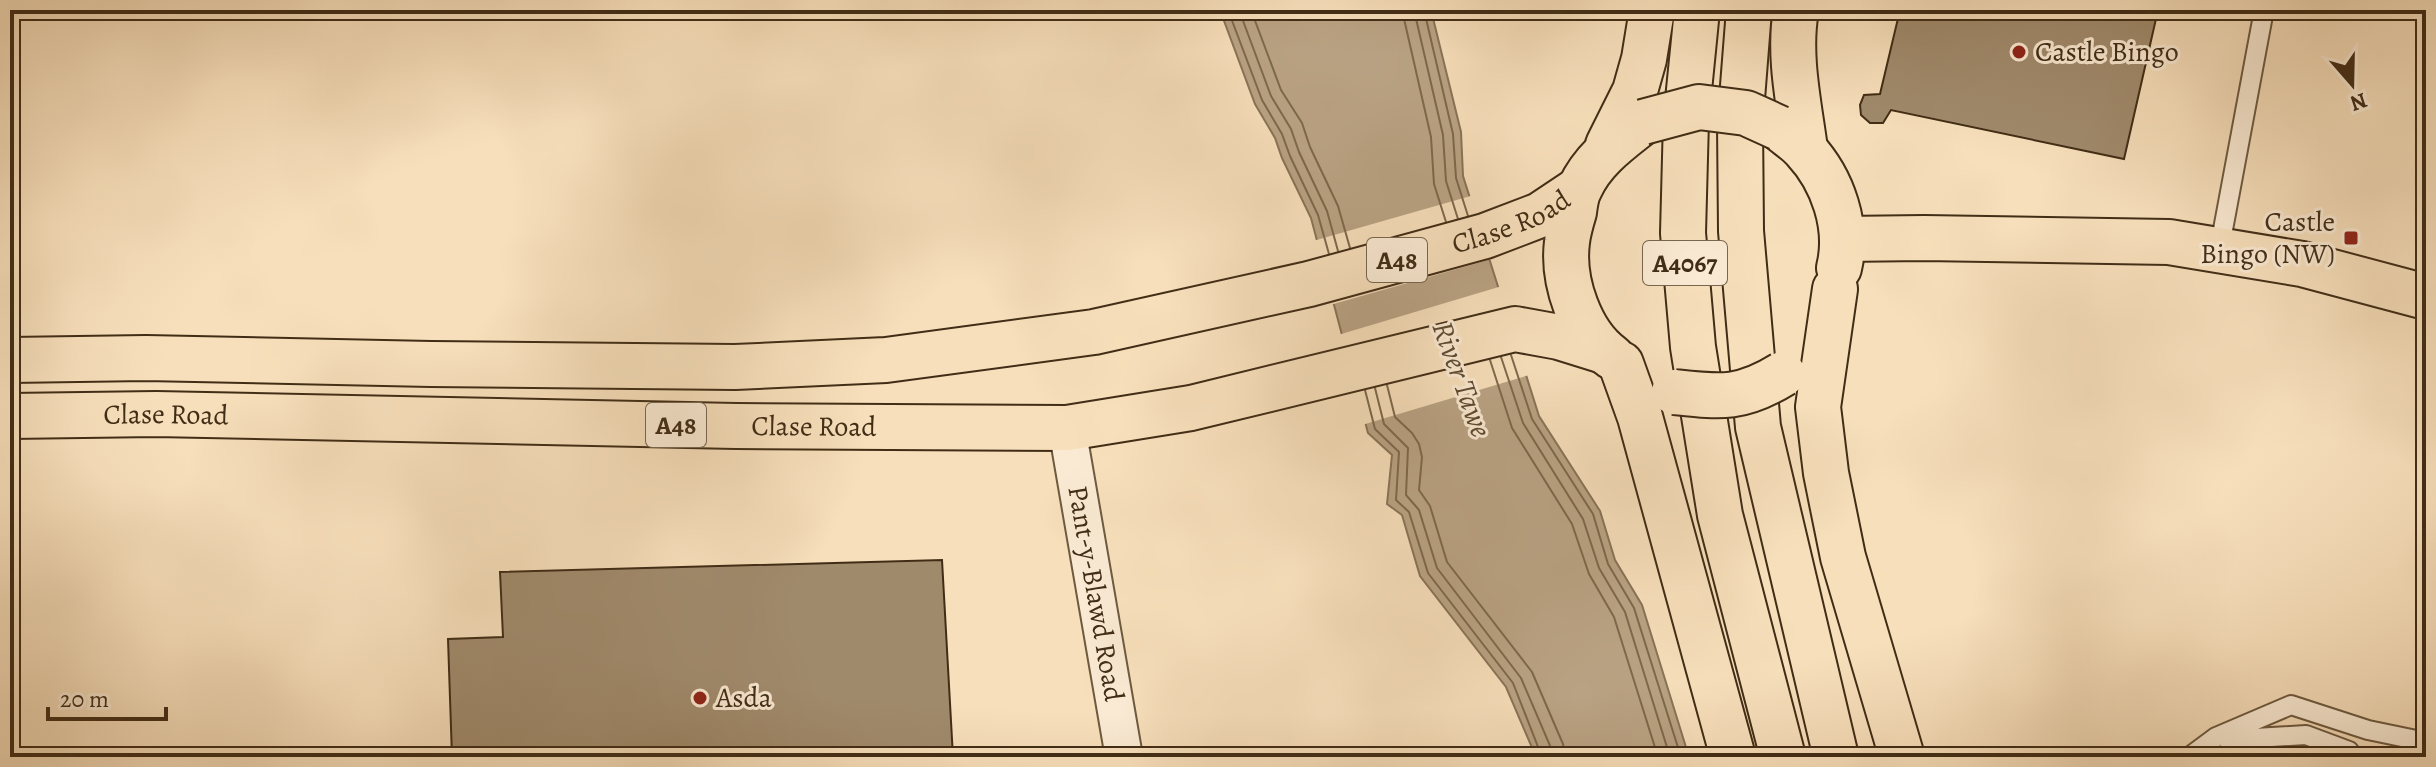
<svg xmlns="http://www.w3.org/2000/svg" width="2436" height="767" font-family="Alegreya,serif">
	<rect width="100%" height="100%" fill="#f7dfbb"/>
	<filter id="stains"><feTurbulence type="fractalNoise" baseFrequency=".0025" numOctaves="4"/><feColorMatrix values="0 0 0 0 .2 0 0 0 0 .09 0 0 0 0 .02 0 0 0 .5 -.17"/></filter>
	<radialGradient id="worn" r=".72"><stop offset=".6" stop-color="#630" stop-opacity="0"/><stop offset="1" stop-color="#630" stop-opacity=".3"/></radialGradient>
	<path fill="#b9a283" stroke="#897357" stroke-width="2" d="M1220 10H1431L1461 132 1463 176 1539 416 1600 511 1615 560 1642 605 1689 757H1536L1506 687 1420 576 1402 515 1387 504 1392 455 1368 433 1311 218 1282 158 1275 138 1255 104Z"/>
	<path fill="#f7dfbb" d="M1474 195 1492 259 1330 305 1313 241Z
		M1502 286 1529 375 1362 425 1338 335Z"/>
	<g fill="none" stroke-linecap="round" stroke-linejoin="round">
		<path stroke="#7d684c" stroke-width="2" d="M1228 10 1262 100 1282 134 1290 156 1318 215 1329 254
			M1239 10 1271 96 1291 129 1299 152 1327 211 1338 251
			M1251 10 1281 90 1302 123 1310 147 1338 206 1350 248
			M1402 10 1431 137 1434 184 1446 222
			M1414 10 1443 135 1446 181 1458 219
			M1424 10 1453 134 1456 178 1468 216
			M1511 355 1532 419 1593 514 1608 564 1634 608 1681 757
			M1501 357 1523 423 1583 519 1599 568 1625 612 1670 757
			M1490 360 1512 428 1572 524 1589 574 1614 617 1658 757
			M1387 385 1395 417 1412 433 1419 444 1422 457 1419 490 1430 506 1447 562 1532 672 1563 744 1565 757
			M1375 388 1384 424 1408 448 1406 495 1419 510 1437 568 1521 678 1551 748 1553 757
			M1365 390 1375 429 1399 452 1396 500 1409 512 1428 573 1513 683 1542 757"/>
	</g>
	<path fill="#a08a6c" stroke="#412d16" stroke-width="2" d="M1900 10H2158L2124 159 1891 110 1883 123H1870L1861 115 1860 105 1864 95 1880 94Z
		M942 560 953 757H452L448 639 503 637 500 572Z"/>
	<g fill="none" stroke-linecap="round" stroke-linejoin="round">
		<defs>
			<path id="lane" d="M2219 251 2264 10
				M2189 757 2216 737 2291 705 2368 730 2426 742
				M2222 757 2239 739 2306 735 2349 751 2351 757
				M2309 757 2320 753 2342 752"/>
			<g id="street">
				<path id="s1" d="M1067 428 1124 757"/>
			</g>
			<g id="primary">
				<path d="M1697 10 1686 120 1683 233 1693 347 1720 515 1783 757"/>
				<path d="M1749 10 1740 124 1741 231 1758 427 1836 757"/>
				<path d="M1796 10C1788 55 1799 104 1805 149"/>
				<path d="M1779 128C1787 135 1797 141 1804 149 1833 180 1849 227 1839 268"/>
				<path d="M1608 145 1635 91 1644 59 1652 10"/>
				<path d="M1842 239 1924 238 2169 242 2302 264 2426 297"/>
				<path d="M1835 289 1818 407 1826 473 1843 557 1902 757"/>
				<path d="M1612 357C1580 334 1562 281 1567 242 1568 232 1571 222 1574 212 1575 204 1576 195 1580 188 1593 159 1619 141 1643 122"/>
				<path id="s2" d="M10 360 146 358 431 364 735 367 886 360 1094 332 1309 284 1485 236 1540 215 1579 189"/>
				<path d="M1621 364 1640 417 1733 757"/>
				<path id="s3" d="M10 416 156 414 736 426 1067 428 1191 408 1515 329 1559 337 1604 351"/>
			</g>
		</defs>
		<use href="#lane" stroke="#6e5a3f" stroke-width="22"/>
		<use href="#street" stroke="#6e5a3f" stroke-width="40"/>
		<use href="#primary" stroke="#412d16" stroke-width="48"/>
		<use href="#lane" stroke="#faead3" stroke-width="18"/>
		<use href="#street" stroke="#faead3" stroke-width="36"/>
		<use href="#primary" stroke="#f7dfbb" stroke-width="44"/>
		<defs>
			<path id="primary-bridge" d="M1643 122 1699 107 1746 113 1779 128
				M1674 392C1721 397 1741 400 1783 374"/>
		</defs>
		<use href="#primary-bridge" stroke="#412d16" stroke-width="48" stroke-linecap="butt"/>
		<use href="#primary-bridge" stroke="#f7dfbb" stroke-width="44"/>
	</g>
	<g fill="#8f2418" stroke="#faead3" stroke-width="3">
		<circle cx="2019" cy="52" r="8"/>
		<rect x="2343" y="230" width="16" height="16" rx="4"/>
		<circle cx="700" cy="698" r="8"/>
	</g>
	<g text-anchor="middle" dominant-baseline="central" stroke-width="6" stroke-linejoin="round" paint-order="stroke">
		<g fill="#faead3" stroke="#78664f" stroke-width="2">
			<rect x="1367" y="238" width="60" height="44" rx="6"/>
			<rect x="1643" y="241" width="84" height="44" rx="6"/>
			<rect x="646" y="403" width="60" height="44" rx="6"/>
		</g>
		<g font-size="26" font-weight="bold" fill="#412d16">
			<text x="1397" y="260">A48</text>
			<text x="1685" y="263">A4067</text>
			<text x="676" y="425">A48</text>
		</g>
		<g font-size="28" fill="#412d16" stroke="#faead3" text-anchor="start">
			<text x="2035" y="52">Castle Bingo</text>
			<text x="2335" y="222" text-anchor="end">Castle<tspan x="2335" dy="32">Bingo (NW)</tspan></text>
			<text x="716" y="698">Asda</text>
		</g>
		<g font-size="28" fill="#412d16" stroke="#faead3">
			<text stroke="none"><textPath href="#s2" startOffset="1518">Clase Road</textPath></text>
			<text stroke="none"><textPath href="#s3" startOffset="156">Clase Road</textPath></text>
			<text stroke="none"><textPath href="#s3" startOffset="804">Clase Road</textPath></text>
			<text stroke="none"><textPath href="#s1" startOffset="168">Pant-y-Blawd Road</textPath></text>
		</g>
		<g font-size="30" font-style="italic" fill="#5f4a31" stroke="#faead3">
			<text transform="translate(1462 379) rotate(70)">River Tawe</text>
		</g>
	</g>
	<rect width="2436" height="767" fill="none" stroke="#f7dfbb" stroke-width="40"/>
	<rect x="12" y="12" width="2412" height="743" fill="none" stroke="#412d16" stroke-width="4"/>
	<rect x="20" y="20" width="2396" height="727" fill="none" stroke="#412d16" stroke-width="2"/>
	<g transform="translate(2352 84) rotate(160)" stroke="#faead3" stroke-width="6" paint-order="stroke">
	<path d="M0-6L14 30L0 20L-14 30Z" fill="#412d16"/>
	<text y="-12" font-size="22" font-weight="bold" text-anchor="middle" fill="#412d16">N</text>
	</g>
	<path d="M48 707v12h118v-12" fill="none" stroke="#412d16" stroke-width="4"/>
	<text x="60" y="707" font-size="24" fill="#412d16" stroke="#faead3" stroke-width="6" paint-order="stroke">20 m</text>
	<rect width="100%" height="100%" filter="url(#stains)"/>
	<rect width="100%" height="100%" fill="url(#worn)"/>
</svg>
